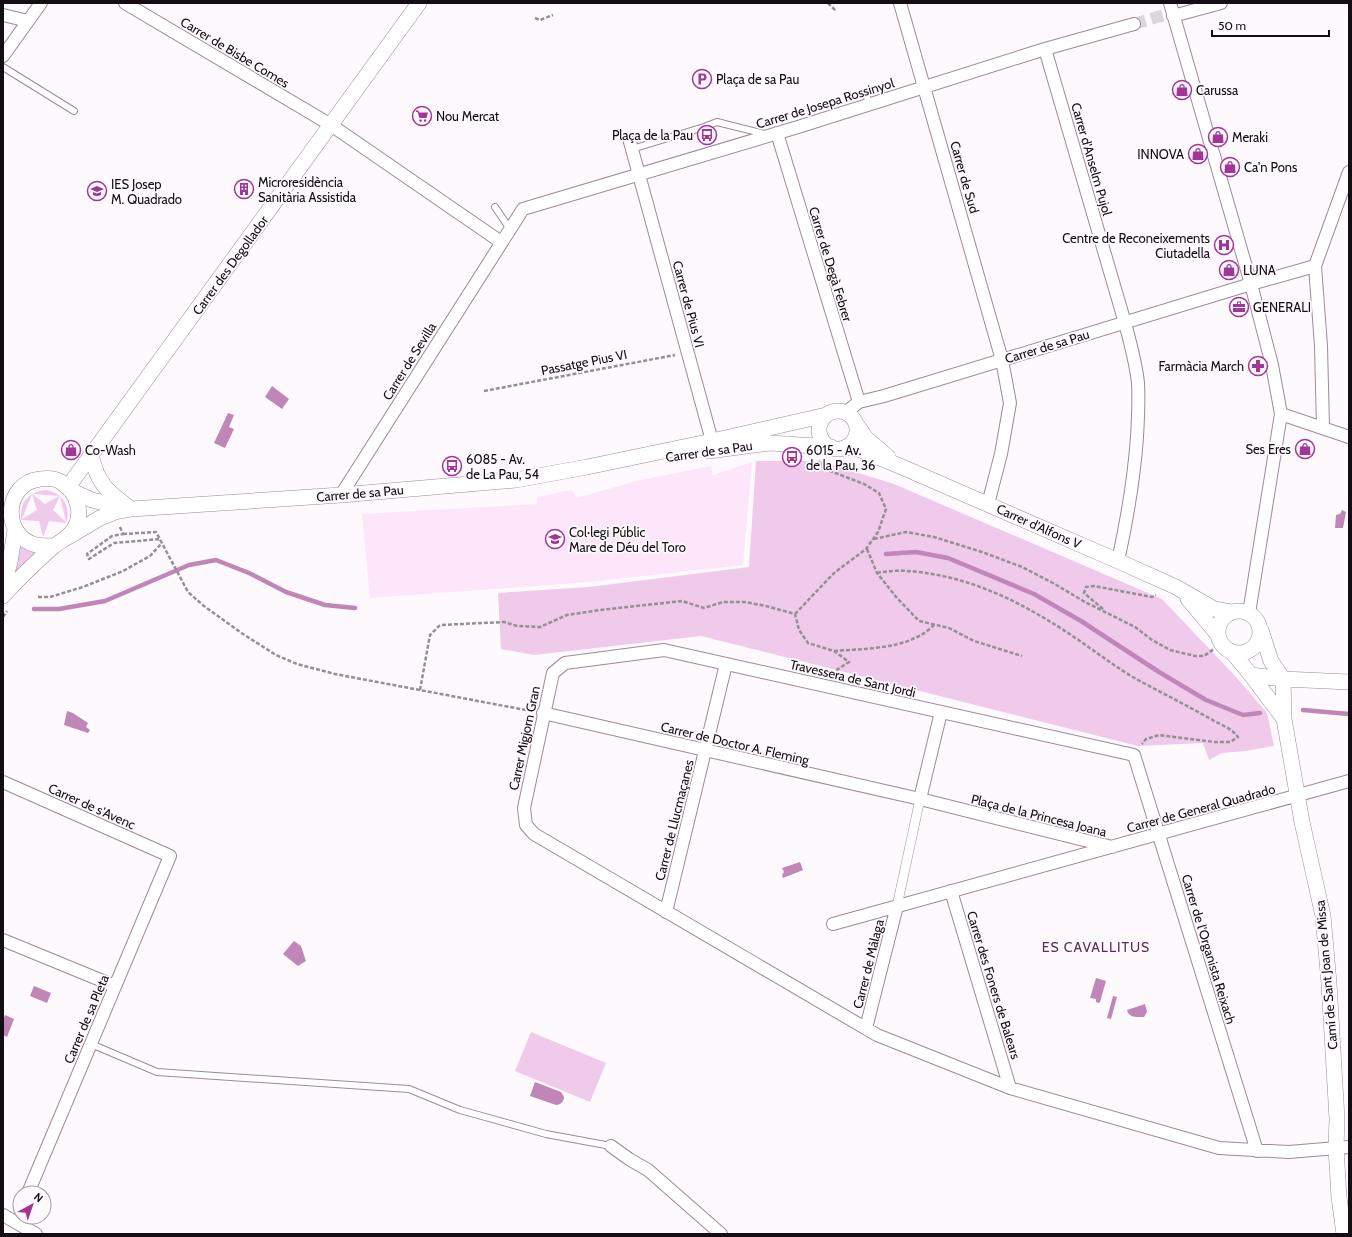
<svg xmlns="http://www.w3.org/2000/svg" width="1352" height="1237" font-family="Cabin,sans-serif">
	<rect width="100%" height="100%" fill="#fdf9fd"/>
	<path fill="#fde6fa" d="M752 462 743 565 589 582 370 598 362 514 537 504V497L572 490 576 498 637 481 711 466 713 475Z"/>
	<path fill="#f0caea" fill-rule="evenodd" d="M756 461H820L894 484 1162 599 1236 677 1267 713 1274 746 1246 751 1222 753 1209 760 1203 743 1138 746 701 636 534 655 501 649 498 593 589 587 749 567Z
		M46 490C62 493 72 506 66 523L49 521 43 537 39 521 21 520C19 503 29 491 46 490ZM32 494H33L59 496 45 504ZM32 494 37 510 22 519ZM60 496 66 522 53 510Z
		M22 544 38 551 14 575 19 547Z
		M531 1032 606 1063 590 1102 515 1071Z"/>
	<path fill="#bf86b7" d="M272 386 289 399 282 409 265 397Z
		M228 413 234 415 229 427 234 429 225 448 214 443Z
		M1342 510 1346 512 1343 528H1335L1336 515 1340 514Z
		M67 711 73 713 88 723 86 727 90 730 88 733 64 725Z
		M800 862 803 870 783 878 782 875 784 872 782 868Z
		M294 941 301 946 306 961 298 966 283 954Z
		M1096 978 1106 981 1100 1002 1099 1003 1096 1002V999L1090 998Z
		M34 986 51 993 47 1003 30 996Z
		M1113 996 1117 997 1111 1019 1107 1018Z
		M1145 1004 1147 1012 1144 1017C1136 1017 1129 1018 1127 1010Z
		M5 1015 14 1019 7 1037 3 1035V1021Z
		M535 1082 561 1092 564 1097C564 1102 560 1105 556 1105L530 1096Z"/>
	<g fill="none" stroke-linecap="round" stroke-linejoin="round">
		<path stroke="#bf86b7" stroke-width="4.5" d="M886 554 916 552 948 558 1034 594 1081 621 1159 672 1206 700 1243 715 1260 713
			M34 609H59L105 601 189 565 216 560 249 573 286 592 325 605 355 608
			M1303 710 1349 714"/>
		<path stroke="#dad6da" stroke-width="12" stroke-dasharray="12 6" stroke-linecap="butt" d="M1134 24 1164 15"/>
		<defs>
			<path id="service" d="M3 67 74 111
				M866 95 870 104
				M632 149 704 127 717 122 765 134
				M495 207 510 229
				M91 1044 157 1072 409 1089 460 1110 546 1134 611 1146"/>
			<path id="pedestrian" d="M897 906 920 799"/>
			<path id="minor" d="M125 3 331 125 501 242
				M900 3 1002 360 1010 403 1001 454 988 504
				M1170 3 1251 284 1272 365 1281 414 1349 437
				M3 15 28 21
				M1173 16 1221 3
				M1045 49 1125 323C1130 342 1136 363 1138 383 1139 400 1138 420 1137 437 1134 479 1127 520 1118 561
				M3 56 41 3
				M777 133 859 402
				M630 142 712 441
				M1315 266 1349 172
				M846 412 859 402 884 396 1251 284 1315 266 1321 346 1323 427
				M341 495 523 209 798 127 1045 49 1134 24
				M1249 613 1281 414
				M543 713 920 799 1112 847
				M3 782 170 856 28 1193
				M920 799 941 712
				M951 891 1010 1088
				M666 912 726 664
				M833 924 1349 781
				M3 940 115 986
				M866 1028 897 906
				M611 1146 629 1159 648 1170 721 1234
				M1257 1151 1134 755 664 650 565 663 553 673 524 808 526 825 534 834 877 1035 1010 1088 1219 1148 1289 1152 1349 1147
				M3 1215 36 1234"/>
			<path id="tertiary" d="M819 430a19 19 0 1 1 38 0a19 19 0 1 1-38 0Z
				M857 425 866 438 888 457
				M846 447 861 450 902 467 1118 561 1176 587 1214 609 1231 612
				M709 451 770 443 831 447
				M91 455C98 485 108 492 131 509
				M68 487 419 3
				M70 490 92 500 126 508
				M68 537 100 518 115 512 131 509 341 495 516 480 587 467 712 441 826 415
				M3 587 10 562 15 530
				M3 596C19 578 36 562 53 547 60 541 69 538 74 529 79 521 80 512 77 503 75 493 69 488 61 482 55 478 47 478 40 479 4 483 1 536 36 545 42 546 48 546 54 546
				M1188 599 1218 635
				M1218 632a21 21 0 1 1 42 0a21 21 0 1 1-42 0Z
				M1261 630 1271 661 1283 679 1284 719 1302 822 1323 916 1329 983 1337 1119 1336 1148 1339 1197 1344 1234
				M1232 652 1251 675 1283 679 1349 682
				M1251 675 1284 719"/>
		</defs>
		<use href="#service" stroke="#9e899b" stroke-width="8"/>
		<use href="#pedestrian" stroke="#9e899b" stroke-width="10"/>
		<use href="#minor" stroke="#9e899b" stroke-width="14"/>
		<use href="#tertiary" stroke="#9e899b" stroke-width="16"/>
		<path stroke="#948f94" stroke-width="2.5" stroke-dasharray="4 2" stroke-linecap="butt" d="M828 3 836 11
			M535 18 540 20 553 15
			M484 391 675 355
			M120 527 123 534 112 536 87 554 89 559 114 543 160 539
			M123 534 156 532 188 592 204 606 243 634 276 655 297 664 335 674 531 711
			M874 539 906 532 934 537 982 552 1022 567 1053 583 1085 602 1135 627 1152 640 1170 650 1195 656H1204L1214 649
			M867 549 877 573 897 598 919 621 949 628 974 641 1022 656
			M877 573C900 568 924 572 947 577 990 587 1028 607 1065 631 1090 647 1113 666 1138 680 1164 694 1190 707 1216 722 1224 726 1232 729 1238 737L1230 742H1215L1159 735 1146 739 1142 744
			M38 597H50L83 587 123 571 150 556 162 543
			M1103 609 1084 593 1086 587 1094 586 1152 597 1156 595
			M795 614 834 573 866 549 878 532 886 509 879 493 864 484 825 469 819 461
			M3 617 7 611
			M834 651C859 649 895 649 917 637 924 634 930 629 935 624
			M420 690 430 635 440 625 504 622 517 626 540 627 567 615 600 610 682 601 704 608 723 602H745L766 606 795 614 799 630 808 643 834 651 849 662 832 673"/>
		<use href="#service" stroke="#fff" stroke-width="6"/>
		<use href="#pedestrian" stroke="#fff" stroke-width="9"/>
		<use href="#minor" stroke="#fff" stroke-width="12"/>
		<use href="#tertiary" stroke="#fff" stroke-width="15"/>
	</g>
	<defs>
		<symbol id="parking-ring" viewBox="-11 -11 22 22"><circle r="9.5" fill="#fdf9fd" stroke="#a13698" stroke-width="1.5"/><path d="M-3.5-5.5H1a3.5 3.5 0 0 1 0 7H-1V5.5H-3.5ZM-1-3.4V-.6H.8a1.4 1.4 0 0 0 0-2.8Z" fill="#a13698"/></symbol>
		<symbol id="shop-ring" viewBox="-11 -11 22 22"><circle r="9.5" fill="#fdf9fd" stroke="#a13698" stroke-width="1.5"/><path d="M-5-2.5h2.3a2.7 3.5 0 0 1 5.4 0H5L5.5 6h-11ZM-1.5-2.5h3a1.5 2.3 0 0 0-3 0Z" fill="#a13698"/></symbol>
		<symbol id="supermarket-ring" viewBox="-11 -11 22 22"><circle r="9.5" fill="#fdf9fd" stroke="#a13698" stroke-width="1.5"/><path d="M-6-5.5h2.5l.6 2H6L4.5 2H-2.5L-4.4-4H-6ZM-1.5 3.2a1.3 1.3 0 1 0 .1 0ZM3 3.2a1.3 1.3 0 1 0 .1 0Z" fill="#a13698"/></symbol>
		<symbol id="bus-ring" viewBox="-11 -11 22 22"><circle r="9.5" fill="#fdf9fd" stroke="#a13698" stroke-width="1.5"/><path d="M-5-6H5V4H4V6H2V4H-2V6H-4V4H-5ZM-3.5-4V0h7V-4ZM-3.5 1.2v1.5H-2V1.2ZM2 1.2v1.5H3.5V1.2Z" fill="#a13698"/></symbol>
		<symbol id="building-ring" viewBox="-11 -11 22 22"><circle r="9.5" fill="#fdf9fd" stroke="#a13698" stroke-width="1.5"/><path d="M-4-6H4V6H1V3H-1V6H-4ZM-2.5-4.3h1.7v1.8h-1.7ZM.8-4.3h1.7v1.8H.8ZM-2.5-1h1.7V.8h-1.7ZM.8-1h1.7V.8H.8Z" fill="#a13698"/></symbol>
		<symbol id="school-ring" viewBox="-11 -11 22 22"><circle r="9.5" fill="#fdf9fd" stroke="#a13698" stroke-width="1.5"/><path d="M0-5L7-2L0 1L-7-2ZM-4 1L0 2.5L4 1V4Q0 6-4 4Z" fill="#a13698"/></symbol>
		<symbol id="hospital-ring" viewBox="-11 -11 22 22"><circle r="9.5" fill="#fdf9fd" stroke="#a13698" stroke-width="1.5"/><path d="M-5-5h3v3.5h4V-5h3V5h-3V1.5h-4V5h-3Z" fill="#a13698"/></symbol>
		<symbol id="office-ring" viewBox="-11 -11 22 22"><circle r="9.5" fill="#fdf9fd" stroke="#a13698" stroke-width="1.5"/><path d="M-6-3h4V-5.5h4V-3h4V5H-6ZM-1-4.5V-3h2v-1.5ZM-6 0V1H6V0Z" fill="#a13698"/></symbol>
		<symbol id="pharmacy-ring" viewBox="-11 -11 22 22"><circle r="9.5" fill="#fdf9fd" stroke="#a13698" stroke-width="1.5"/><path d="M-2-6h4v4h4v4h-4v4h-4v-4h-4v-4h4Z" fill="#a13698"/></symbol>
	</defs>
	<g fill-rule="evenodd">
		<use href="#parking-ring" x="691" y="68" width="22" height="22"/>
		<use href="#shop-ring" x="1171" y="79" width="22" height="22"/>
		<use href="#supermarket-ring" x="411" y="105" width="22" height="22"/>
		<use href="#bus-ring" x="696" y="124" width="22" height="22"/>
		<use href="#shop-ring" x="1207" y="126" width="22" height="22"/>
		<use href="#shop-ring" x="1187" y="143" width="22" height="22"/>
		<use href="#shop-ring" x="1219" y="156" width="22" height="22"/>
		<use href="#building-ring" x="233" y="178" width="22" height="22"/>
		<use href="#school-ring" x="86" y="180" width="22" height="22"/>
		<use href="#hospital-ring" x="1213" y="234" width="22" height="22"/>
		<use href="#shop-ring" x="1218" y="259" width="22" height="22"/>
		<use href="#office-ring" x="1228" y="296" width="22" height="22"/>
		<use href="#pharmacy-ring" x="1247" y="355" width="22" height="22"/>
		<use href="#shop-ring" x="1294" y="438" width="22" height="22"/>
		<use href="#shop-ring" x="60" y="439" width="22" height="22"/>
		<use href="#bus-ring" x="781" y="446" width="22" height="22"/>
		<use href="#bus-ring" x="441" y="455" width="22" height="22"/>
		<use href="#school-ring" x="544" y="528" width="22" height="22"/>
	</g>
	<g text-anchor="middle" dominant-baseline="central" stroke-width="3.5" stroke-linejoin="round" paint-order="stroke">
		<g font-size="13" fill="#140d13" stroke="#fdf9fd">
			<text transform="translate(235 52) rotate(31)">Carrer de Bisbe Comes</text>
			<text transform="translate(825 103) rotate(-17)">Carrer de Josepa Rossinyol</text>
			<text transform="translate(1092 159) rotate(74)">Carrer d'Anselm Pujol</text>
			<text transform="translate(965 177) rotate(74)">Carrer de Sud</text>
			<text transform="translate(831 264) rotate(73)">Carrer de Degà Febrer</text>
			<text transform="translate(230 265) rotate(-54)">Carrer des Degollador</text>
			<text transform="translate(689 304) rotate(75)">Carrer de Pius VI</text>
			<text transform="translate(1047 346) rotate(-17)">Carrer de sa Pau</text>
			<text transform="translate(409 361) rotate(-58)">Carrer de Sevilla</text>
			<text transform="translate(584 362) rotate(-11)">Passatge Pius VI</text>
			<text transform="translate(709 451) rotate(-8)">Carrer de sa Pau</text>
			<text transform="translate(360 493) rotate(-5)">Carrer de sa Pau</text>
			<text transform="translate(1039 526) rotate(24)">Carrer d'Alfons V</text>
			<text transform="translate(853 678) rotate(13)">Travessera de Sant Jordi</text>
			<text transform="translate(524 738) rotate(-78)">Carrer Migjorn Gran</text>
			<text transform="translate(735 743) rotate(13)">Carrer de Doctor A. Fleming</text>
			<text transform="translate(92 806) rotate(24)">Carrer de s'Avenc</text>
			<text transform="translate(1201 808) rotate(-15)">Carrer de General Quadrado</text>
			<text transform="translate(1039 815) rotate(14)">Plaça de la Princesa Joana</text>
			<text transform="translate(674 820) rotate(-76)">Carrer de Llucmaçanes</text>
			<text transform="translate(1209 949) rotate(73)">Carrer de l'Organista Reixach</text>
			<text transform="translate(868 964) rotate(-76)">Carrer de Màlaga</text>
			<text transform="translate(1326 975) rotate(-95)">Camí de Sant Joan de Missa</text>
			<text transform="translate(994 985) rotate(73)">Carrer des Foners de Balears</text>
			<text transform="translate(86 1019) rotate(-67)">Carrer de sa Pleta</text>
		</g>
		<g font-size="13" fill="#140d13" stroke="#fdf9fd" text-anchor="start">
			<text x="716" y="79">Plaça de sa Pau</text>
			<text x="1196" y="90">Carussa</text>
			<text x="436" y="116">Nou Mercat</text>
			<text x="693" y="135" text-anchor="end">Plaça de la Pau</text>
			<text x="1232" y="137">Meraki</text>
			<text x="1184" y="154" text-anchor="end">INNOVA</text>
			<text x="1244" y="167">Ca'n Pons</text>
			<text x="258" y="182">Microresidència<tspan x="258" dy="15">Sanitària Assistida</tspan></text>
			<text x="111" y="184">IES Josep<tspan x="111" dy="15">M. Quadrado</tspan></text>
			<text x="1210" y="238" text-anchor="end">Centre de Reconeixements<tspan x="1210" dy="15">Ciutadella</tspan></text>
			<text x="1243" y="270">LUNA</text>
			<text x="1253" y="307">GENERALI</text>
			<text x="1244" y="366" text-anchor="end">Farmàcia March</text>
			<text x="1291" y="449" text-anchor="end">Ses Eres</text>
			<text x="85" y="450">Co-Wash</text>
			<text x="806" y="450">6015 - Av.<tspan x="806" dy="15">de la Pau, 36</tspan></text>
			<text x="466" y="459">6085 - Av.<tspan x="466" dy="15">de La Pau, 54</tspan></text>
			<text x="569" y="532">Col·legi Públic<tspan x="569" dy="15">Mare de Déu del Toro</tspan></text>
		</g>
		<g font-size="14" letter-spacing="1" fill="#5e2a59" stroke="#fdf9fd">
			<text x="1096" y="947">ES CAVALLITUS</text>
		</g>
	</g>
	<rect width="1352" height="1237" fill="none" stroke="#140d13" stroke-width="8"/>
	<g transform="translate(32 1205) rotate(40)"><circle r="19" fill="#fdf9fd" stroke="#a09b9f"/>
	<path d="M0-3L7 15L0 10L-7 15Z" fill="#a13698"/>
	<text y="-6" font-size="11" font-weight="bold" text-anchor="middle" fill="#140d13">N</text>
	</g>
	<path d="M1212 30v6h117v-6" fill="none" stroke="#140d13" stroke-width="2"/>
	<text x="1218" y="30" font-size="12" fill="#140d13" stroke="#fdf9fd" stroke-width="3" paint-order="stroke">50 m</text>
</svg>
